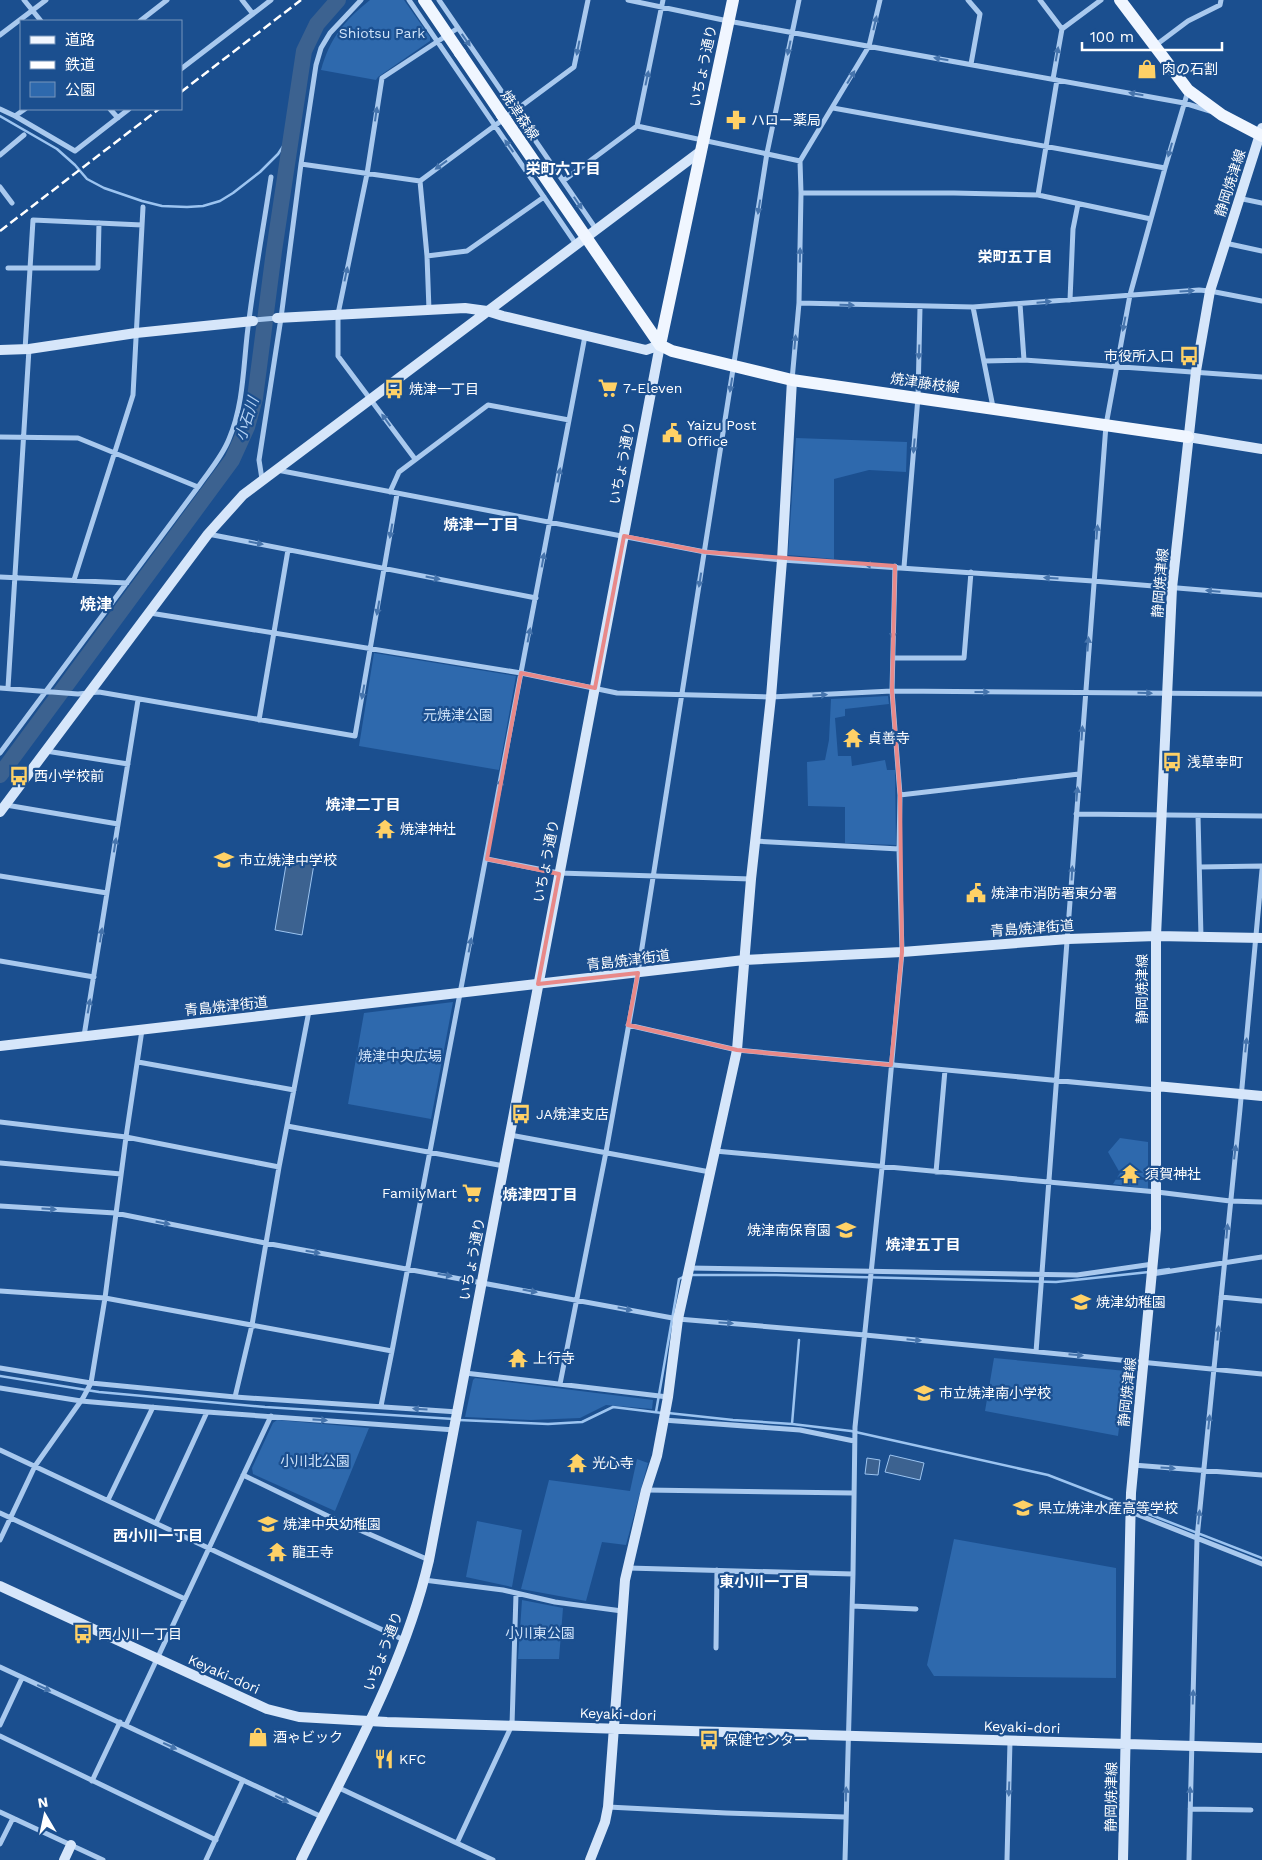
<svg xmlns="http://www.w3.org/2000/svg" width="1262" height="1860" font-family="'Work Sans','Noto Sans JP',sans-serif">
	<rect width="100%" height="100%" fill="#1b4f8f"/>
	<path fill="#2e69ad" d="M370 0H404L430 37V41L378 77 376 80 321 70C330 38 344 21 370 0Z
		M796 438 907 442 906 472 869 470 834 479V559L788 555Z
		M374 653 516 676 499 770 359 746Z
		M888 696 889 704 845 709V716L835 718 838 756H851L852 766 885 760 887 770H895L896 845 845 843V807L808 806 807 762 825 760 829 740 831 699Z
		M453 1002 431 1119 348 1104 364 1013Z
		M1120 1138 1148 1142V1189L1113 1184 1120 1173 1108 1152Z
		M994 1358 1126 1371 1118 1436 985 1411Z
		M475 1378 653 1400 652 1409 606 1405 580 1418 531 1420 465 1417 473 1380Z
		M277 1420 369 1428 335 1511 253 1474 252 1468 273 1423Z
		M637 1459 648 1463 626 1545 602 1542 586 1601 521 1589 549 1480 630 1491Z
		M477 1521 522 1530 512 1587 466 1577Z
		M954 1539 1116 1568V1678L934 1676 927 1665Z
		M522 1600 563 1608 559 1659H518Z"/>
	<path fill="#3c6290" stroke="#9cc4f0" d="M287 859 314 864 302 935 275 930Z
		M890 1455 924 1463 920 1480 885 1472Z
		M867 1458 880 1460 878 1475 865 1474Z"/>
	<g fill="none" stroke-linecap="round" stroke-linejoin="round">
		<path stroke="#9cc4f0" stroke-width="2.5" d="M0 116 57 149 75 165 87 179 104 188 142 201 162 206 187 207 203 206 220 201 233 193 260 172 278 154 291 134
			M1155 1271 1169 1269
			M690 1275H776L1056 1282 1149 1272
			M0 1376 99 1392 265 1407 454 1419
			M656 1412 679 1279 685 1276
			M668 1413 733 1420 792 1424 851 1431 1048 1475 1128 1506
			M459 1420 548 1424 582 1422 613 1407 662 1413
			M792 1424 799 1340
			M1133 1508 1262 1558"/>
		<path stroke="#3c6290" stroke-width="16" d="M0 775 232 460 247 427 255 398 274 251 304 51 317 24 338 0"/>
		<path stroke="#a9c9ee" stroke-width="5" d="M24 0 41 21
			M242 0 253 14
			M409 0 576 244
			M439 0 596 229
			M628 0 728 21 1184 103 1210 111
			M968 0 980 14 971 64
			M1040 0 1062 29
			M140 21 167 0
			M0 35 46 0
			M1156 45 1188 21 1220 5 1221 0
			M181 69 271 0
			M1053 79 1062 29 1101 0
			M1057 80 1038 195 1151 219
			M833 108 1165 168
			M0 109 15 116 25 109
			M110 109 118 118
			M15 116 75 151 129 109
			M637 126 800 161
			M0 155 24 135
			M301 164 420 181
			M563 181 637 126 663 0
			M0 187 12 203
			M801 193H954L1038 195
			M1238 198 1262 203
			M1225 243 1262 251
			M427 256 467 251 544 197
			M8 268H98L99 223
			M1070 300 1073 229 1078 204
			M799 303 973 307 1199 290 1210 291 1262 301
			M1020 304 1024 360
			M973 307 993 407
			M429 310 427 256 420 181 574 67 588 0
			M253 320 277 318
			M25 350 33 220 142 225
			M984 361 1024 360 1262 377
			M792 380 799 303 801 193 800 161 869 46 880 0
			M0 437 78 438 198 487
			M415 459 338 356V314L367 174 382 78 458 28
			M277 470 705 552 782 560 1093 581 1262 595
			M262 479 259 460 281 318 301 164 316 65 321 48 330 33 361 0
			M390 492 399 472 488 405 569 420
			M208 534 536 598
			M904 567 918 397 920 307
			M0 577 127 583
			M74 580 133 395 143 207
			M150 613 521 673 617 693 771 697 892 691 1262 694
			M893 658H964L971 572
			M0 688 78 694 99 692 355 736 397 494
			M8 688 29 349
			M259 720 288 550
			M46 751 128 764
			M0 753 198 487C209 471 222 457 229 439 245 401 243 360 249 320 255 272 264 224 271 177
			M900 795 1079 774
			M6 805 118 824
			M1076 814 1262 816
			M1198 816 1201 937
			M755 841 899 849
			M487 859 559 873 751 879
			M1200 867 1262 866
			M0 876 107 893
			M0 961 94 977
			M628 1025 737 1050 1156 1090
			M84 1036 138 700
			M138 1062 294 1090
			M0 1122 126 1137 279 1167
			M287 1126 504 1166
			M510 1135 710 1172
			M715 1151 1157 1192 1230 1201 1262 1202
			M0 1163 121 1174
			M936 1172 945 1070
			M0 1206 115 1213 265 1243 678 1319 865 1335 1262 1374
			M689 1268 1077 1275 1153 1264
			M1152 1274 1262 1257
			M0 1291 105 1298 392 1351 585 336
			M1221 1297 1262 1301
			M1036 1352 1106 425 1130 295 1165 168 1188 91
			M0 1368 91 1383 235 1397 458 1412
			M465 1373 668 1397
			M560 1384 606 1152 638 973 767 153 799 0
			M0 1388 81 1401 207 1412 455 1430
			M235 1397 252 1325 279 1167 309 1011
			M381 1406 392 1351
			M663 1420 800 1430 854 1441
			M0 1450 404 1640
			M1133 1465 1262 1475
			M243 1475 332 1518 429 1560
			M646 1490 853 1493
			M108 1500 153 1407
			M1131 1512 1262 1564
			M0 1513 185 1599
			M156 1523 207 1412
			M0 1540 35 1466 83 1398 91 1383 105 1298 126 1137 142 1030
			M628 1568 853 1574
			M424 1580 503 1590 555 1602 622 1611
			M852 1606 916 1609
			M716 1648 717 1570
			M0 1667 322 1817
			M0 1725 22 1678
			M126 1725 271 1416
			M0 1736 216 1840
			M92 1781 120 1722
			M337 1787 493 1860
			M608 1807 726 1813 845 1817
			M1190 1809 1251 1810
			M0 1812 103 1860
			M457 1843 512 1725 516 1594
			M0 1844 13 1818
			M206 1860 243 1780
			M845 1860 853 1574 855 1427 882 1168 902 952 899 849 900 795 892 691 895 566
			M1007 1860 1010 1741
			M1189 1860 1197 1538 1240 1109 1262 870"/>
		<path stroke="#d6e6fa" stroke-width="10" d="M277 318 465 308 487 311 503 316 646 350 660 345 429 1560C404 1667 349 1762 301 1860
			M0 350 29 349 136 333 253 321
			M1188 437 1262 449
			M0 812 208 534 243 495 701 151
			M0 1046 744 960 902 952 1068 939 1156 936 1262 938
			M1156 1086 1262 1096
			M0 1586 267 1709 299 1717 387 1722 1262 1748
			M64 1860 71 1845
			M590 1860 605 1822 608 1807 625 1580 646 1490 657 1456 668 1397 678 1319 737 1050 751 879 771 697 782 560 792 380
			M1123 1860 1131 1493 1156 1229V936L1172 588 1196 371 1210 291 1262 128"/>
		<path stroke="#f0f6ff" stroke-width="12" d="M1120 0 1188 90 1222 115 1262 136
			M460 53 502 115
			M507 122 660 345
			M660 345 672 351 792 380 1188 437
			M660 345 733 0"/>
		<path stroke="#fff" stroke-width="2.5" stroke-dasharray="9 4" stroke-linecap="butt" d="M181 92 301 0
			M0 231 159 109"/>
		<path stroke="#f0f6ff" stroke-width="12" d="M424 0 460 53
			M502 115 507 122"/>
	</g>
	<defs><path id="oneway-solid" d="M-6-.8H1V-3.2L6.5 0L1 3.2V.8H-6Z" transform="scale(1.25)"/></defs>
	<g fill="#4674ac">
		<use href="#oneway-solid" transform="translate(875 23) rotate(-77)"/>
		<use href="#oneway-solid" transform="translate(466 40) rotate(55)"/>
		<use href="#oneway-solid" transform="translate(578 48) rotate(101)"/>
		<use href="#oneway-solid" transform="translate(789 48) rotate(102)"/>
		<use href="#oneway-solid" transform="translate(1057 54) rotate(-80)"/>
		<use href="#oneway-solid" transform="translate(941 59) rotate(-170)"/>
		<use href="#oneway-solid" transform="translate(851 77) rotate(-59)"/>
		<use href="#oneway-solid" transform="translate(647 78) rotate(-78)"/>
		<use href="#oneway-solid" transform="translate(1136 94) rotate(-170)"/>
		<use href="#oneway-solid" transform="translate(376 114) rotate(-82)"/>
		<use href="#oneway-solid" transform="translate(509 146) rotate(-125)"/>
		<use href="#oneway-solid" transform="translate(1170 150) rotate(106)"/>
		<use href="#oneway-solid" transform="translate(441 165) rotate(144)"/>
		<use href="#oneway-solid" transform="translate(578 203) rotate(56)"/>
		<use href="#oneway-solid" transform="translate(759 207) rotate(99)"/>
		<use href="#oneway-solid" transform="translate(800 255) rotate(-89)"/>
		<use href="#oneway-solid" transform="translate(346 274) rotate(-78)"/>
		<use href="#oneway-solid" transform="translate(1187 291) rotate(-4)"/>
		<use href="#oneway-solid" transform="translate(1044 302) rotate(-5)"/>
		<use href="#oneway-solid" transform="translate(847 305) rotate(2)"/>
		<use href="#oneway-solid" transform="translate(1124 324) rotate(101)"/>
		<use href="#oneway-solid" transform="translate(795 342) rotate(-85)"/>
		<use href="#oneway-solid" transform="translate(919 352) rotate(92)"/>
		<use href="#oneway-solid" transform="translate(731 385) rotate(99)"/>
		<use href="#oneway-solid" transform="translate(386 420) rotate(-126)"/>
		<use href="#oneway-solid" transform="translate(914 446) rotate(95)"/>
		<use href="#oneway-solid" transform="translate(559 475) rotate(-79)"/>
		<use href="#oneway-solid" transform="translate(391 531) rotate(100)"/>
		<use href="#oneway-solid" transform="translate(1097 532) rotate(-85)"/>
		<use href="#oneway-solid" transform="translate(256 543) rotate(11)"/>
		<use href="#oneway-solid" transform="translate(543 560) rotate(-80)"/>
		<use href="#oneway-solid" transform="translate(872 565) rotate(-177)"/>
		<use href="#oneway-solid" transform="translate(433 578) rotate(11)"/>
		<use href="#oneway-solid" transform="translate(1051 578) rotate(-176)"/>
		<use href="#oneway-solid" transform="translate(700 580) rotate(99)"/>
		<use href="#oneway-solid" transform="translate(1213 591) rotate(-175)"/>
		<use href="#oneway-solid" transform="translate(378 608) rotate(100)"/>
		<use href="#oneway-solid" transform="translate(893 632) rotate(91)"/>
		<use href="#oneway-solid" transform="translate(529 635) rotate(-79)"/>
		<use href="#oneway-solid" transform="translate(1088 644) rotate(-86)"/>
		<use href="#oneway-solid" transform="translate(363 692) rotate(100)"/>
		<use href="#oneway-solid" transform="translate(982 692)"/>
		<use href="#oneway-solid" transform="translate(1145 693) rotate(1)"/>
		<use href="#oneway-solid" transform="translate(820 695) rotate(-3)"/>
		<use href="#oneway-solid" transform="translate(1082 733) rotate(-86)"/>
		<use href="#oneway-solid" transform="translate(500 786) rotate(-80)"/>
		<use href="#oneway-solid" transform="translate(1077 794) rotate(-85)"/>
		<use href="#oneway-solid" transform="translate(115 845) rotate(-81)"/>
		<use href="#oneway-solid" transform="translate(1072 873) rotate(-87)"/>
		<use href="#oneway-solid" transform="translate(101 935) rotate(-81)"/>
		<use href="#oneway-solid" transform="translate(470 945) rotate(-79)"/>
		<use href="#oneway-solid" transform="translate(89 1006) rotate(-80)"/>
		<use href="#oneway-solid" transform="translate(1246 1045) rotate(-84)"/>
		<use href="#oneway-solid" transform="translate(1235 1152) rotate(-83)"/>
		<use href="#oneway-solid" transform="translate(49 1209) rotate(4)"/>
		<use href="#oneway-solid" transform="translate(163 1223) rotate(11)"/>
		<use href="#oneway-solid" transform="translate(1227 1231) rotate(-85)"/>
		<use href="#oneway-solid" transform="translate(313 1252) rotate(10)"/>
		<use href="#oneway-solid" transform="translate(445 1275) rotate(10)"/>
		<use href="#oneway-solid" transform="translate(530 1291) rotate(11)"/>
		<use href="#oneway-solid" transform="translate(625 1309) rotate(11)"/>
		<use href="#oneway-solid" transform="translate(726 1323) rotate(4)"/>
		<use href="#oneway-solid" transform="translate(1218 1333) rotate(-85)"/>
		<use href="#oneway-solid" transform="translate(914 1340) rotate(6)"/>
		<use href="#oneway-solid" transform="translate(1076 1355) rotate(5)"/>
		<use href="#oneway-solid" transform="translate(420 1409) rotate(-176)"/>
		<use href="#oneway-solid" transform="translate(320 1420) rotate(4)"/>
		<use href="#oneway-solid" transform="translate(1209 1422) rotate(-84)"/>
		<use href="#oneway-solid" transform="translate(1168 1468) rotate(4)"/>
		<use href="#oneway-solid" transform="translate(1199 1517) rotate(-84)"/>
		<use href="#oneway-solid" transform="translate(44 1688) rotate(25)"/>
		<use href="#oneway-solid" transform="translate(1193 1697) rotate(-88)"/>
		<use href="#oneway-solid" transform="translate(170 1746) rotate(25)"/>
		<use href="#oneway-solid" transform="translate(1009 1789) rotate(92)"/>
		<use href="#oneway-solid" transform="translate(846 1794) rotate(-88)"/>
		<use href="#oneway-solid" transform="translate(1190 1794) rotate(-89)"/>
		<use href="#oneway-solid" transform="translate(282 1799) rotate(25)"/>
	</g>
	<path fill="none" stroke="#e88989" stroke-width="4" stroke-linejoin="round" d="M624 536 705 552 895 566 892 691 900 795 902 952 891 1065 737 1050 628 1025 638 973 538 984 559 874 487 859 521 673 595 688Z"/>
	<defs>
		<symbol id="shop-bare" viewBox="-9 -9 18 18"><path d="M-5-2.5h2.3a2.7 3.5 0 0 1 5.4 0H5L5.5 6h-11ZM-1.5-2.5h3a1.5 2.3 0 0 0-3 0Z" fill="#ffd166" stroke="#1b4f8f" stroke-width="2.5" paint-order="stroke"/></symbol>
		<symbol id="pharmacy-bare" viewBox="-9 -9 18 18"><path d="M-2-6h4v4h4v4h-4v4h-4v-4h-4v-4h4Z" fill="#ffd166" stroke="#1b4f8f" stroke-width="2.5" paint-order="stroke"/></symbol>
		<symbol id="bus-bare" viewBox="-9 -9 18 18"><path d="M-5-6H5V4H4V6H2V4H-2V6H-4V4H-5ZM-3.5-4V0h7V-4ZM-3.5 1.2v1.5H-2V1.2ZM2 1.2v1.5H3.5V1.2Z" fill="#ffd166" stroke="#1b4f8f" stroke-width="2.5" paint-order="stroke"/></symbol>
		<symbol id="supermarket-bare" viewBox="-9 -9 18 18"><path d="M-6-5.5h2.5l.6 2H6L4.5 2H-2.5L-4.4-4H-6ZM-1.5 3.2a1.3 1.3 0 1 0 .1 0ZM3 3.2a1.3 1.3 0 1 0 .1 0Z" fill="#ffd166" stroke="#1b4f8f" stroke-width="2.5" paint-order="stroke"/></symbol>
		<symbol id="civic-bare" viewBox="-9 -9 18 18"><path d="M-.6-6.5H3V-4.5H.6V-3L4-1V1h2V6H-6V1h2V-1L-.6-3ZM-1.2 2.5V6h2.4V2.5Z" fill="#ffd166" stroke="#1b4f8f" stroke-width="2.5" paint-order="stroke"/></symbol>
		<symbol id="temple-bare" viewBox="-9 -9 18 18"><path d="M0-6L5-2H3V0L6.5 2.5H4V6H1.5V3h-3V6H-4V2.5H-6.5L-3 0V-2H-5Z" fill="#ffd166" stroke="#1b4f8f" stroke-width="2.5" paint-order="stroke"/></symbol>
		<symbol id="school-bare" viewBox="-9 -9 18 18"><path d="M0-5L7-2L0 1L-7-2ZM-4 1L0 2.5L4 1V4Q0 6-4 4Z" fill="#ffd166" stroke="#1b4f8f" stroke-width="2.5" paint-order="stroke"/></symbol>
		<symbol id="restaurant-bare" viewBox="-9 -9 18 18"><path d="M-5-6h1v4h1v-4h1v4h1v-4h1v5L-1.5 .5V6h-2V.5L-5-1ZM5-6V6H3V1.5H1.5Q1.5-4 5-6Z" fill="#ffd166" stroke="#1b4f8f" stroke-width="2.5" paint-order="stroke"/></symbol>
	</defs>
	<g fill-rule="evenodd">
		<use href="#shop-bare" x="1133" y="55" width="28" height="28"/>
		<use href="#pharmacy-bare" x="722" y="106" width="28" height="28"/>
		<use href="#bus-bare" x="1175" y="342" width="28" height="28"/>
		<use href="#supermarket-bare" x="594" y="374" width="28" height="28"/>
		<use href="#bus-bare" x="380" y="375" width="28" height="28"/>
		<use href="#civic-bare" x="658" y="419" width="28" height="28"/>
		<use href="#temple-bare" x="839" y="724" width="28" height="28"/>
		<use href="#bus-bare" x="1158" y="748" width="28" height="28"/>
		<use href="#bus-bare" x="5" y="762" width="28" height="28"/>
		<use href="#temple-bare" x="371" y="815" width="28" height="28"/>
		<use href="#school-bare" x="210" y="846" width="28" height="28"/>
		<use href="#civic-bare" x="962" y="879" width="28" height="28"/>
		<use href="#bus-bare" x="507" y="1100" width="28" height="28"/>
		<use href="#temple-bare" x="1116" y="1160" width="28" height="28"/>
		<use href="#supermarket-bare" x="458" y="1179" width="28" height="28"/>
		<use href="#school-bare" x="832" y="1216" width="28" height="28"/>
		<use href="#school-bare" x="1067" y="1288" width="28" height="28"/>
		<use href="#temple-bare" x="504" y="1344" width="28" height="28"/>
		<use href="#school-bare" x="910" y="1379" width="28" height="28"/>
		<use href="#temple-bare" x="563" y="1449" width="28" height="28"/>
		<use href="#school-bare" x="1009" y="1494" width="28" height="28"/>
		<use href="#school-bare" x="254" y="1510" width="28" height="28"/>
		<use href="#temple-bare" x="263" y="1538" width="28" height="28"/>
		<use href="#bus-bare" x="69" y="1620" width="28" height="28"/>
		<use href="#shop-bare" x="244" y="1723" width="28" height="28"/>
		<use href="#bus-bare" x="695" y="1726" width="28" height="28"/>
		<use href="#restaurant-bare" x="370" y="1745" width="28" height="28"/>
	</g>
	<g text-anchor="middle" dominant-baseline="central" stroke-width="4.5" stroke-linejoin="round" paint-order="stroke">
		<g font-size="14" fill="#cfe3fa" stroke="#1b4f8f">
			<text x="382" y="33">Shiotsu Park</text>
			<text x="458" y="715">元焼津公園</text>
			<text x="400" y="1056">焼津中央広場</text>
			<text x="315" y="1461">小川北公園</text>
			<text x="540" y="1633">小川東公園</text>
		</g>
		<g font-size="14" fill="#fff" stroke="#1b4f8f">
			<text transform="translate(703 66) rotate(-78)">いちょう通り</text>
			<text transform="translate(520 115) rotate(56)">焼津森線</text>
			<text transform="translate(1230 183) rotate(-72)">静岡焼津線</text>
			<text transform="translate(925 383) rotate(8)">焼津藤枝線</text>
			<text transform="translate(622 463) rotate(-79)">いちょう通り</text>
			<text transform="translate(1160 583) rotate(-85)">静岡焼津線</text>
			<text transform="translate(546 861) rotate(-79)">いちょう通り</text>
			<text transform="translate(1032 928) rotate(-4)">青島焼津街道</text>
			<text transform="translate(628 960) rotate(-7)">青島焼津街道</text>
			<text transform="translate(1142 989) rotate(-90)">静岡焼津線</text>
			<text transform="translate(226 1006) rotate(-6)">青島焼津街道</text>
			<text transform="translate(472 1259) rotate(-79)">いちょう通り</text>
			<text transform="translate(1127 1392) rotate(-84)">静岡焼津線</text>
			<text transform="translate(383 1651) rotate(-69)">いちょう通り</text>
			<text transform="translate(224 1674) rotate(24)">Keyaki-dori</text>
			<text transform="translate(618 1714) rotate(2)">Keyaki-dori</text>
			<text transform="translate(1022 1727) rotate(2)">Keyaki-dori</text>
			<text transform="translate(1111 1797) rotate(-89)">静岡焼津線</text>
		</g>
		<g font-size="14" fill="#fff" stroke="#1b4f8f" text-anchor="start">
			<text x="1162" y="69">肉の石割</text>
			<text x="751" y="120">ハロー薬局</text>
			<text x="1174" y="356" text-anchor="end">市役所入口</text>
			<text x="623" y="388">7-Eleven</text>
			<text x="409" y="389">焼津一丁目</text>
			<text x="687" y="425">Yaizu Post<tspan x="687" dy="16">Office</tspan></text>
			<text x="868" y="738">貞善寺</text>
			<text x="1187" y="762">浅草幸町</text>
			<text x="34" y="776">西小学校前</text>
			<text x="400" y="829">焼津神社</text>
			<text x="239" y="860">市立焼津中学校</text>
			<text x="991" y="893">焼津市消防署東分署</text>
			<text x="536" y="1114">JA焼津支店</text>
			<text x="1145" y="1174">須賀神社</text>
			<text x="457" y="1193" text-anchor="end">FamilyMart</text>
			<text x="831" y="1230" text-anchor="end">焼津南保育園</text>
			<text x="1096" y="1302">焼津幼稚園</text>
			<text x="533" y="1358">上行寺</text>
			<text x="939" y="1393">市立焼津南小学校</text>
			<text x="592" y="1463">光心寺</text>
			<text x="1038" y="1508">県立焼津水産高等学校</text>
			<text x="283" y="1524">焼津中央幼稚園</text>
			<text x="292" y="1552">龍王寺</text>
			<text x="98" y="1634">西小川一丁目</text>
			<text x="273" y="1737">酒ゃビック</text>
			<text x="724" y="1740">保健センター</text>
			<text x="399" y="1759">KFC</text>
		</g>
		<g font-size="15" font-weight="bold" fill="#fff" stroke="#1b4f8f">
			<text x="563" y="169">栄町六丁目</text>
			<text x="1015" y="257">栄町五丁目</text>
			<text x="481" y="525">焼津一丁目</text>
			<text x="363" y="805">焼津二丁目</text>
			<text x="540" y="1195">焼津四丁目</text>
			<text x="923" y="1245">焼津五丁目</text>
			<text x="158" y="1536">西小川一丁目</text>
			<text x="764" y="1582">東小川一丁目</text>
		</g>
		<g font-size="15" font-style="italic" fill="#b5d3f5" stroke="#1b4f8f">
			<text transform="translate(247 419) rotate(-72)">小石川</text>
		</g>
		<g font-size="16" font-weight="bold" fill="#fff" stroke="#1b4f8f">
			<text x="96" y="604">焼津</text>
		</g>
	</g>
	<rect x="20" y="20" width="162" height="90" fill="#1b4f8f" stroke="#7695bc"/>
	<rect x="30" y="36" width="25" height="8" fill="#f0f6ff" stroke="#7695bc"/>
	<text x="65" y="45" font-size="15" fill="#ffffff">道路</text>
	<rect x="30" y="61" width="25" height="8" fill="#ffffff" stroke="#7695bc"/>
	<text x="65" y="70" font-size="15" fill="#ffffff">鉄道</text>
	<rect x="30" y="82" width="25" height="15" fill="#2e69ad" stroke="#7695bc"/>
	<text x="65" y="95" font-size="15" fill="#ffffff">公園</text>
	<g transform="translate(45 1815) rotate(351)" stroke="#1b4f8f" stroke-width="4" paint-order="stroke">
	<path d="M0-4L9 19L0 12L-9 19Z" fill="#ffffff"/>
	<text y="-8" font-size="14" font-weight="bold" text-anchor="middle" fill="#ffffff">N</text>
	</g>
	<path d="M1082 42v8h140v-8" fill="none" stroke="#ffffff" stroke-width="2.5"/>
	<text x="1090" y="42" font-size="15" fill="#ffffff" stroke="#1b4f8f" stroke-width="4" paint-order="stroke">100 m</text>
</svg>
